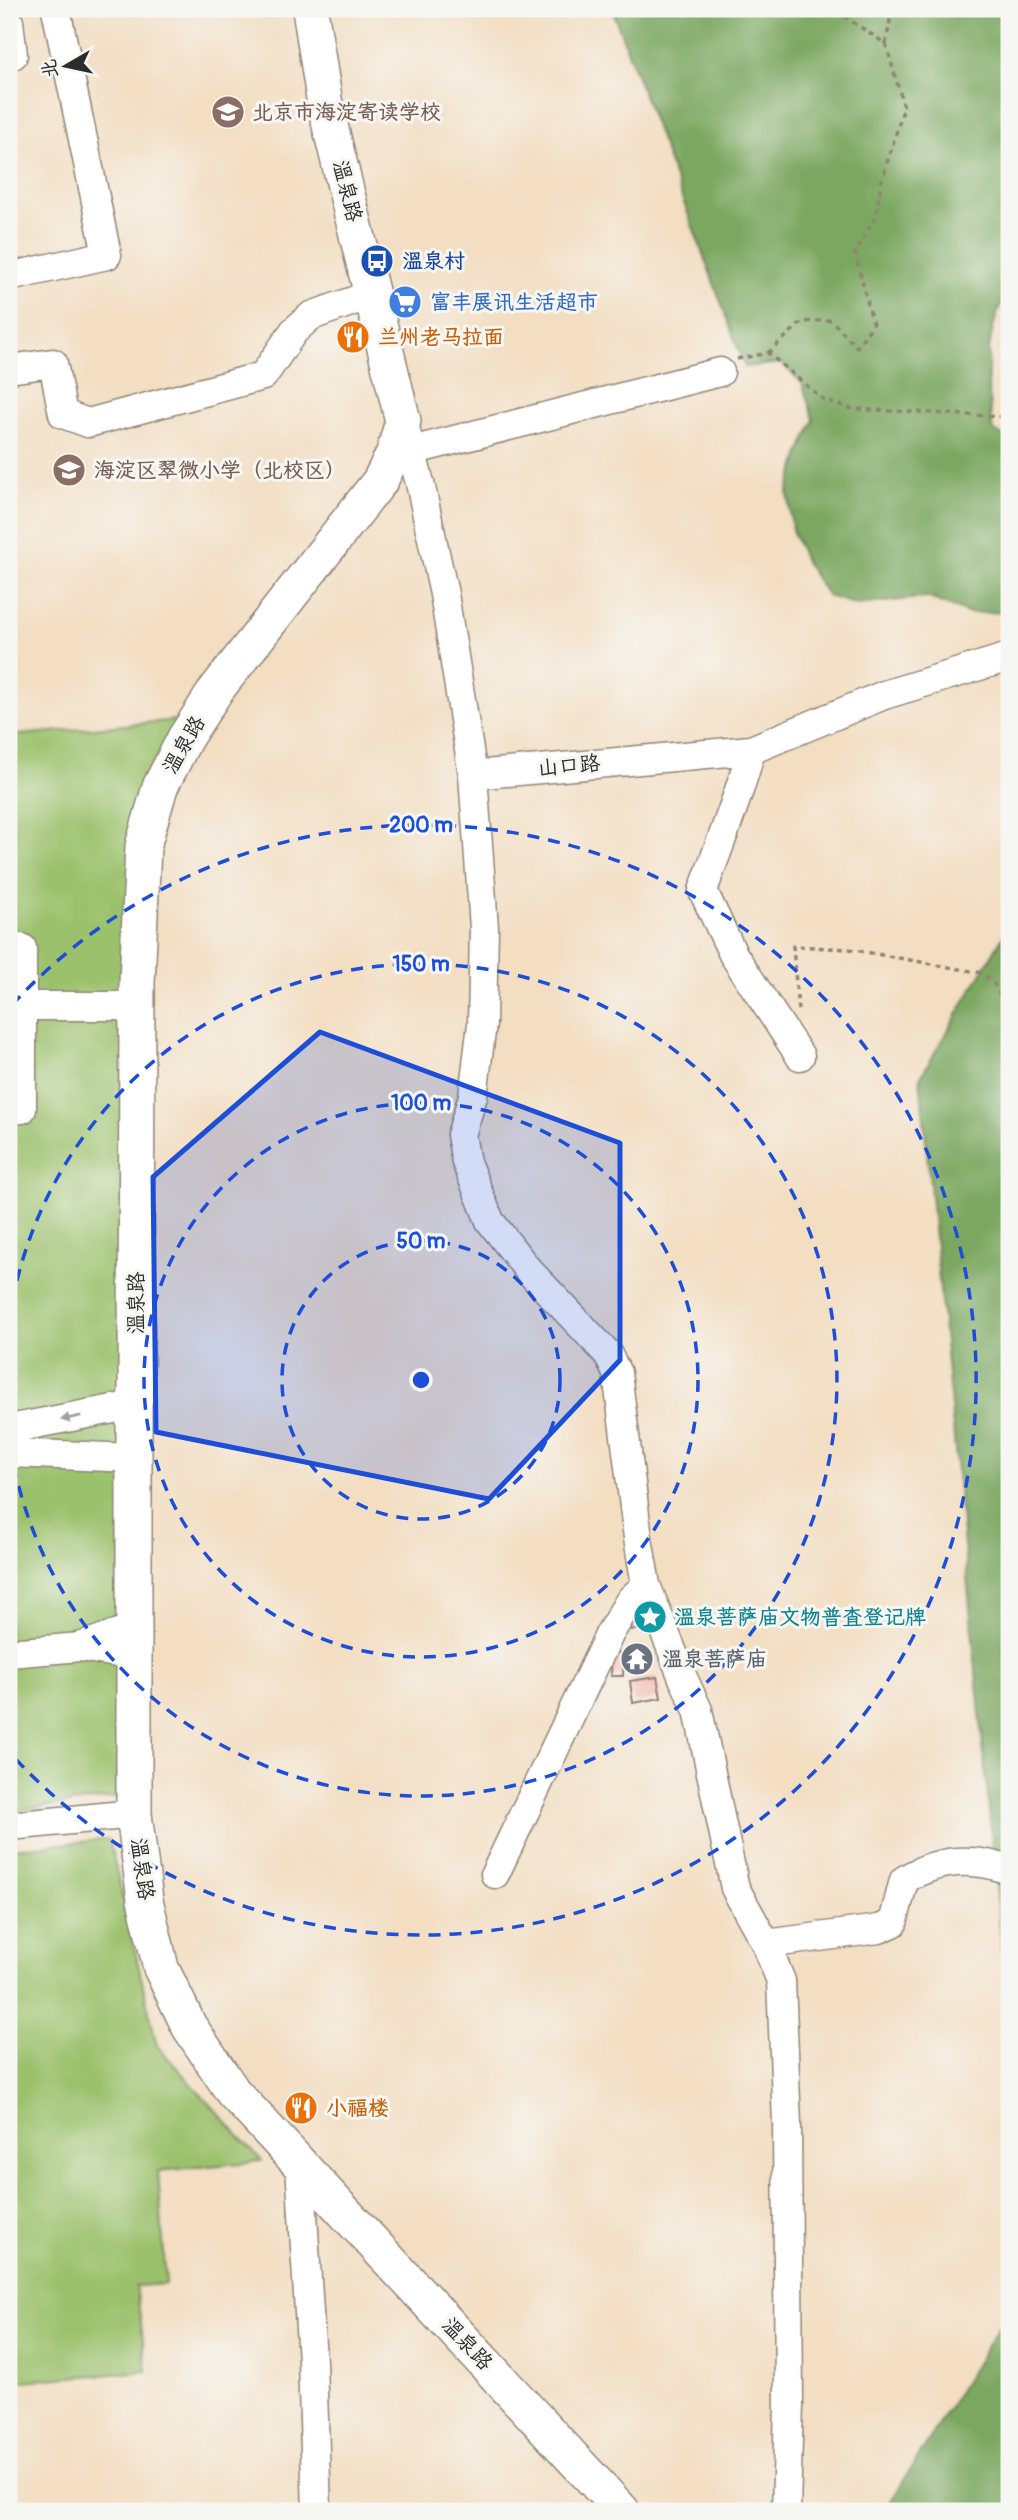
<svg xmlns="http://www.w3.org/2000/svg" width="1018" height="2520" font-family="Pangolin,'LXGW WenKai TC',sans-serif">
	<rect width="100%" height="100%" fill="#f6f6f2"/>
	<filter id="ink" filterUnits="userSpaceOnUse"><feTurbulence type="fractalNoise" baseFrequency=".0143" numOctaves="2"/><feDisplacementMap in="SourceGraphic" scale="14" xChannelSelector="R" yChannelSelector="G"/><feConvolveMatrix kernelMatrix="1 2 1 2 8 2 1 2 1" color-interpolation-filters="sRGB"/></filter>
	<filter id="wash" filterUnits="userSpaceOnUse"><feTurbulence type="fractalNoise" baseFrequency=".00686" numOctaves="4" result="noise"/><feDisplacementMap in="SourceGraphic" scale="28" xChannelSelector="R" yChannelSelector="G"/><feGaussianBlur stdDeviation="1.57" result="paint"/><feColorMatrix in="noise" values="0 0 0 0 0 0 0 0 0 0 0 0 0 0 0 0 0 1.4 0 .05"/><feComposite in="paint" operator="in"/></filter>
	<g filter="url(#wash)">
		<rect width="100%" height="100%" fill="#f3dec2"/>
		<path fill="#9bc16c" stroke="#63764c" stroke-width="2" d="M189 719 152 783 118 1797 9 1811V736Z
			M109 1839 157 2046 262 2161 158 2171 166 2284 136 2286 147 2371 9 2382V1849Z"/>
		<path fill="#7ca760" stroke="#546946" stroke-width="2" d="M612 9H1009V291C983 328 986 387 993 430L1006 438 1009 447V612L968 613 927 597 857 605 828 596 806 563 792 530 788 491 800 453 814 420 802 383 781 363 745 367Z
			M1009 926V2022L920 1078Z
			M1009 2310V2511H885Z"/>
		<g id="blocks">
			<path fill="#f7a099" d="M650 1615 651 1628 632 1630 630 1617Z
				M612 1653H624L623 1676H611Z
				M657 1677 661 1698 633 1703 630 1681Z"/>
		</g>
	</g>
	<g filter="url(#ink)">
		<use href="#blocks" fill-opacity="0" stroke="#8f8476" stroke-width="2"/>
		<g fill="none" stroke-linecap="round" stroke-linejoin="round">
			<defs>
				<path id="minor" d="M9 22 13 55 9 56
					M9 277 107 255 56 9
					M9 369 53 363 63 414 88 423 263 376 294 331 311 316 373 294
					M403 421 420 483 444 594 473 775 751 750 884 695 1009 657
					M411 451 720 372
					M751 750C739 798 719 844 703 891L733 954 800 1056
					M473 775 484 928 482 1024 473 1096 461 1135 466 1162 490 1221 529 1271 607 1353 617 1373 638 1538 646 1585 683 1678 698 1710 735 1888 766 1944 781 1981 787 2124 789 2404 786 2511
					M9 950 22 948V1109L9 1110
					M23 1006H137
					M9 1429 134 1405
					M9 1453 134 1458
					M9 1653 80 1647
					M135 1656 80 1647 135 1627
					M9 1826 134 1814
					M495 1874 610 1633 630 1600 646 1585
					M766 1944 879 1929 893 1923 904 1880C937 1859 973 1857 1009 1870
					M300 2165 312 2361 317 2511"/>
				<path id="major" d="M310 9 325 105 403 421 394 453 380 481 216 690 185 738 160 787 143 846 137 983 136 1392 134 1405V1814L145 1900 161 1968 189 2026 233 2092 622 2511"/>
			</defs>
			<use href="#minor" stroke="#8f8476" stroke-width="31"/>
			<use href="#major" stroke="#8f8476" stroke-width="38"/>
			<path stroke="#8f8476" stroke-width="3.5" stroke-dasharray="5 5" stroke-linecap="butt" d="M886 44 892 9
				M768 353 802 322 831 320 857 347 873 324 855 253 876 216 881 183 904 107 886 44 833 9
				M737 359 768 353 824 400 852 409 1009 417
				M798 1010 793 946 849 949 982 973 994 984 1009 1012"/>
			<use href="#minor" stroke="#fff" stroke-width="28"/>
			<use href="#major" stroke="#fff" stroke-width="35"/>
		</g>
		<defs><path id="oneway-solid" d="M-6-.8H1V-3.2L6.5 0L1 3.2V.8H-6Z" transform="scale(1.75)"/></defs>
		<use fill="#a0a0a0" href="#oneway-solid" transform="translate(71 1418) rotate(168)"/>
	</g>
	<path fill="#1d4ed8" fill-opacity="0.2" stroke="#1d4ed8" stroke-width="5" stroke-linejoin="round" d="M320 1032 620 1143V1360L489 1499 156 1432 153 1177Z"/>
	<g fill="none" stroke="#1d4ed8" stroke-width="3.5" stroke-dasharray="12 9">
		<circle cx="421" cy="1380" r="139"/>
		<circle cx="421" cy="1380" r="277"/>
		<path d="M9 1322A416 416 0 1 1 9 1438"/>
		<path d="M12 1005A555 555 0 1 1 12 1755"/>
	</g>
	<defs>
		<symbol id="school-disc" viewBox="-11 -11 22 22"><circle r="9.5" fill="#8d6e63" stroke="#f6f6f2"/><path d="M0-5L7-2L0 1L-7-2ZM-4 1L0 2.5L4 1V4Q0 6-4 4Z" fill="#fff"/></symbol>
		<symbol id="bus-disc" viewBox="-11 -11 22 22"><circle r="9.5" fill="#1a4fb4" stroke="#f6f6f2"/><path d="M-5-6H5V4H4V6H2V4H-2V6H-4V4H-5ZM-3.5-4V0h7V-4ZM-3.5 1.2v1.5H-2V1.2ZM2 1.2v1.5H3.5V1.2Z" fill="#fff"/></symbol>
		<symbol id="supermarket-disc" viewBox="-11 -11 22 22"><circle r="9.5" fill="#3f7fe0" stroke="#f6f6f2"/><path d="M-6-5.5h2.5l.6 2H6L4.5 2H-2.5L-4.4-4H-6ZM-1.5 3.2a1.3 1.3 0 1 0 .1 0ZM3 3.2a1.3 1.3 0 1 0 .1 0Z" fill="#fff"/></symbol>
		<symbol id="restaurant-disc" viewBox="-11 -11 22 22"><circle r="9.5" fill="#e8710a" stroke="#f6f6f2"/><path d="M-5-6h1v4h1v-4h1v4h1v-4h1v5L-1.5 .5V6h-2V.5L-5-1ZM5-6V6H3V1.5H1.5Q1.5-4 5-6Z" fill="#fff"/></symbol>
		<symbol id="sight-disc" viewBox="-11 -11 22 22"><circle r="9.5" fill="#0f9aa8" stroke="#f6f6f2"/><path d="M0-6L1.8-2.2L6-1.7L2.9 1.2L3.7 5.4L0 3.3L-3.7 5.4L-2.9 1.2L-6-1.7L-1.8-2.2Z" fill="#fff"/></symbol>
		<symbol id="temple-disc" viewBox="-11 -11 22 22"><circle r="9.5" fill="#6b7280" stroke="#f6f6f2"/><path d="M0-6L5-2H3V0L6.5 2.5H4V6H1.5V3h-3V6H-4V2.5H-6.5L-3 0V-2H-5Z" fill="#fff"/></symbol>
	</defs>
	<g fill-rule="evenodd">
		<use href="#school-disc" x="209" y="93" width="38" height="38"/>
		<use href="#bus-disc" x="358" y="242" width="38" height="38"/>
		<use href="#supermarket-disc" x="386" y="283" width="38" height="38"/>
		<use href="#restaurant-disc" x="334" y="318" width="38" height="38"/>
		<use href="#school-disc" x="50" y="451" width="38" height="38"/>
		<use href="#sight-disc" x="631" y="1598" width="38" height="38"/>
		<use href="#temple-disc" x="618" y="1640" width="38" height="38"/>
		<use href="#restaurant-disc" x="282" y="2089" width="38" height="38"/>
	</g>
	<g text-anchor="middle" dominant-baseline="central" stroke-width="6" stroke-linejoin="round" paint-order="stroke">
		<g font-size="21" font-weight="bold" fill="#785e54" stroke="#f6f6f2" text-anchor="start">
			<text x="252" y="112">北京市海淀寄读学校</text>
			<text x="94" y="470">海淀区翠微小学（北校区）</text>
		</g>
		<g font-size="21" fill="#2b2b2b" stroke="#f6f6f2">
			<text transform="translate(347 191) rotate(76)">温泉路</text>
			<text transform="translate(184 745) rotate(-60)">温泉路</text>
			<text transform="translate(569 766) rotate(-5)">山口路</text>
			<text transform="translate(136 1303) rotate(-90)">温泉路</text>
			<text transform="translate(142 1869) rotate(82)">温泉路</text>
			<text transform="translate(467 2344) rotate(47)">温泉路</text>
		</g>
		<g font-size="21" font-weight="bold" fill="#164399" stroke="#f6f6f2" text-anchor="start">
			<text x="402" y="261">温泉村</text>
		</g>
		<g font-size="21" font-weight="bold" fill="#366cbe" stroke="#f6f6f2" text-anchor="start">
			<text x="430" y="302">富丰展讯生活超市</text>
		</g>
		<g font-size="21" font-weight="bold" fill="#c56008" stroke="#f6f6f2" text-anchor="start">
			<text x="378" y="337">兰州老马拉面</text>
			<text x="326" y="2108">小福楼</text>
		</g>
		<g font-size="21" font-weight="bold" fill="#0d838f" stroke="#f6f6f2" text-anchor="start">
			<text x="674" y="1617">温泉菩萨庙文物普查登记牌</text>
		</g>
		<g font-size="21" font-weight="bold" fill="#5b616d" stroke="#f6f6f2" text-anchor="start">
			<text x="662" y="1659">温泉菩萨庙</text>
		</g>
	</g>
	<circle cx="421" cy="1380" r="10" fill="#1d4ed8" stroke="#f6f6f2" stroke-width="3.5"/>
	<g font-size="21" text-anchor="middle" font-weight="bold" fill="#1d4ed8" stroke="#f6f6f2" stroke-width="6" stroke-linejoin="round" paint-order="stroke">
		<text x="421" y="832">200 m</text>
		<text x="421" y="971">150 m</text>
		<text x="421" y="1110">100 m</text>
		<text x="421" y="1248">50 m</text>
	</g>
	<rect width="1018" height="2520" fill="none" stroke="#f6f6f2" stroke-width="35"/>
	<g transform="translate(66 66) rotate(261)" stroke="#f6f6f2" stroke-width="5" paint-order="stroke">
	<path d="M0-5L12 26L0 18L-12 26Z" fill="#2b2b2b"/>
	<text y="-10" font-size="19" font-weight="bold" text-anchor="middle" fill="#2b2b2b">北</text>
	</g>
</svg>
